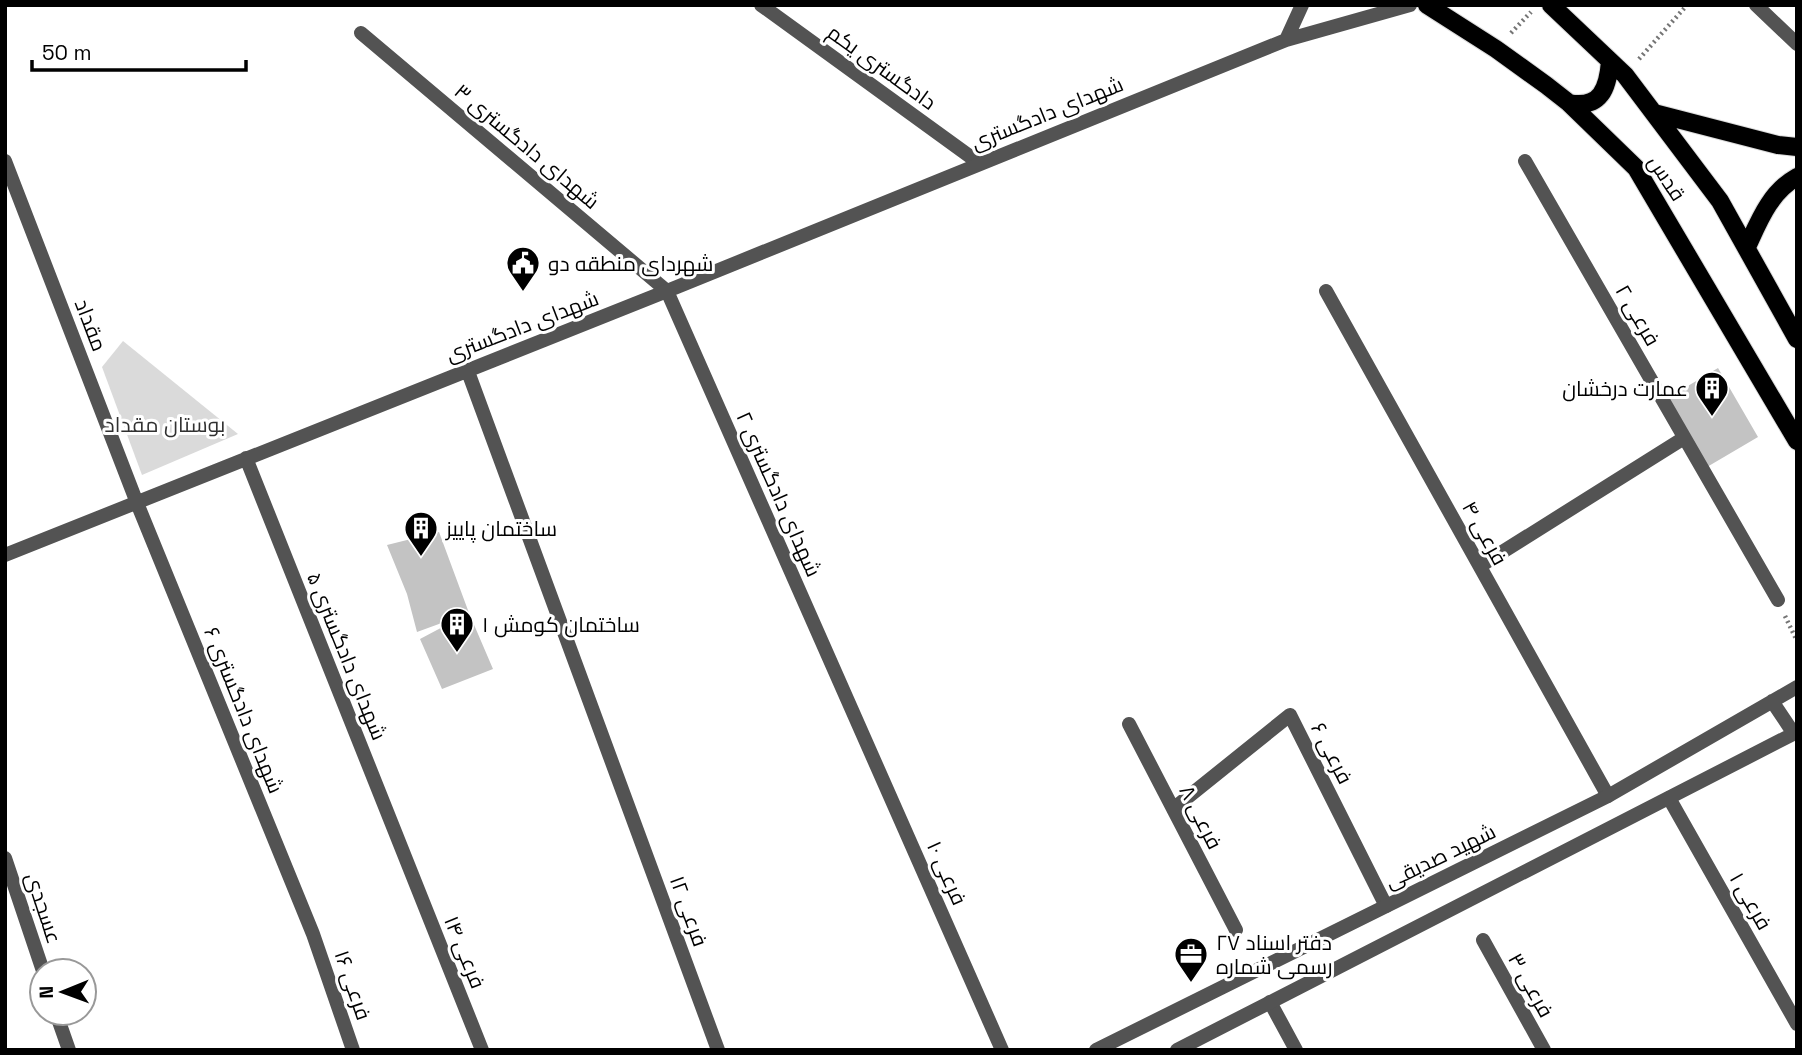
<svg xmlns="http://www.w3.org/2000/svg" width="1802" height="1055" font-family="'Space Grotesk',Cairo,sans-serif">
	<rect width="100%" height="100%" fill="#fff"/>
	<path fill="#dadada" d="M123 341 238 434 142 475 102 367Z"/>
	<path fill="#c3c3c3" d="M1718 368 1758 437 1707 467 1666 399Z
		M439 532 469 613 417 632 407 594 387 545Z
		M469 613 493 669 442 689 420 639Z"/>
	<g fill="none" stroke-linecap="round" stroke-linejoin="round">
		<defs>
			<path id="primary" d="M1427 5 1496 49 1546 85 1569 103 1636 168 1797 441
				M1551 5 1625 75 1720 201 1797 339
				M1569 103C1601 109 1608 88 1610 61
				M1654 113 1778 145 1797 147
				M1747 247C1759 221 1770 192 1797 177"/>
		</defs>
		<use href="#primary" stroke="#dbdbdb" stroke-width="20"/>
		<path stroke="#757575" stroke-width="4.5" stroke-dasharray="2 3.5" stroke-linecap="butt" d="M1511 33 1531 12
			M1639 59 1687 5
			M1785 616 1797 641"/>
		<path stroke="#535353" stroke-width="14" d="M761 5 979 163
			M361 33 667 291"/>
		<path stroke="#535353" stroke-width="14" d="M1756 5 1797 44
			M1286 40 1302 5
			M5 161 137 503 313 934 353 1050
			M1525 161 1778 600
			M667 291 1002 1050
			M1326 291 1608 796
			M467 369 718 1050
			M246 458 482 1050
			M5 555 667 291 1286 40 1410 5
			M1480 566 1684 438
			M1129 724 1236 930
			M1669 798 1797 1024
			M1173 809 1290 715 1386 906
			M5 858 43 971
			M1483 940 1544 1050
			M1270 1002 1296 1050
			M56 1013 69 1050"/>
		<path stroke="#535353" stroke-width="14" d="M1772 701 1794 734
			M1096 1050 1608 796 1797 687
			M1177 1050 1797 732"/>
		<use href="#primary" stroke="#000" stroke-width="18"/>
	</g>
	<defs>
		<symbol id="civic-pin" viewBox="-11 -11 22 30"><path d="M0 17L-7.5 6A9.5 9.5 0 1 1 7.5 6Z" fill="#000" stroke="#fff"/><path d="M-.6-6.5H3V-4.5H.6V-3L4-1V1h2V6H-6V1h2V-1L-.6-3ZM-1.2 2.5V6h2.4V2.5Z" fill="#fff"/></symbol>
		<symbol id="building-pin" viewBox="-11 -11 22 30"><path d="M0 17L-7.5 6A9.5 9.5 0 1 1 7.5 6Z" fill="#000" stroke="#fff"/><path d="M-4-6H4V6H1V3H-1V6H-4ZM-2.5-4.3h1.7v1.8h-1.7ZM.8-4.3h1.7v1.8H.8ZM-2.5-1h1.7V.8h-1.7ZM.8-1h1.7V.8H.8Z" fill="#fff"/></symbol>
		<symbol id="office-pin" viewBox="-11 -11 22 30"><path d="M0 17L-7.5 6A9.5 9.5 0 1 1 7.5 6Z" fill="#000" stroke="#fff"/><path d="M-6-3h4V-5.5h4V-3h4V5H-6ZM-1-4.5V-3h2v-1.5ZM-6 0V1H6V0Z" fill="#fff"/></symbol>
	</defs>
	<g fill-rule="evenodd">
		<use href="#civic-pin" x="504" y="244" width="38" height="52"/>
		<use href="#building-pin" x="1693" y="369" width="38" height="52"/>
		<use href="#building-pin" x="402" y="509" width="38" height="52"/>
		<use href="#building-pin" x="438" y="605" width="38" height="52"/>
		<use href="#office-pin" x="1172" y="935" width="38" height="52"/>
	</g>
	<g text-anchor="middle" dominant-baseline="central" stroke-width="6" stroke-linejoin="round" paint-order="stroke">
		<g font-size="21" fill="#000" stroke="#fff">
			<text transform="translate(882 67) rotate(36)">دادگستری یکم</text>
			<text transform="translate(1047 113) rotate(-22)">شهدای دادگستری</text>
			<text transform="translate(527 146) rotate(40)">شهدای دادگستری ۳</text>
			<text transform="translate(1667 178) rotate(57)">قدس</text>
			<text transform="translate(1638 315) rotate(60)">فرعی ۲</text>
			<text transform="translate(91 325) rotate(69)">مقداد</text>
			<text transform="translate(522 326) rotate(-21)">شهدای دادگستری</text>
			<text transform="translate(779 494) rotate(66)">شهدای دادگستری ۲</text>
			<text transform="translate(1485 533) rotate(61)">فرعی ۴</text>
			<text transform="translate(347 656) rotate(68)">شهدای دادگستری ۵</text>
			<text transform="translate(244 710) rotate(68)">شهدای دادگستری ۶</text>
			<text transform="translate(1332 753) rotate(63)">فرعی ۶</text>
			<text transform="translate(1201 817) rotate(63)">فرعی ۸</text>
			<text transform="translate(1440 856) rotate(-26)">شهید صدیقی</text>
			<text transform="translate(947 873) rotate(66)">فرعی ۱۰</text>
			<text transform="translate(1751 901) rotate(60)">فرعی ۱</text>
			<text transform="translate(44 908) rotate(72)">عسجدی</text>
			<text transform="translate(689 911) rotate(70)">فرعی ۱۲</text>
			<text transform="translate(465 952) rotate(68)">فرعی ۱۴</text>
			<text transform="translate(353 985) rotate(71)">فرعی ۱۶</text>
			<text transform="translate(1531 985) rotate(61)">فرعی ۳</text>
		</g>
		<g font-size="21" fill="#000" stroke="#fff" text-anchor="start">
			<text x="548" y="263">شهردای منطقه دو</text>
			<text x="1688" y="388" text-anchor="end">عمارت درخشان</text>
			<text x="446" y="528">ساختمان پاییز</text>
			<text x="482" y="624">ساختمان کومش ۱</text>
			<text x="1216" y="942">۲۷ دفتر اسناد<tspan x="1216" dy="24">رسمی شماره</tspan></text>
		</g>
		<g font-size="21" fill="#313131" stroke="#fff">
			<text x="165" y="424">بوستان مقداد</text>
		</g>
	</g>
	<rect width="1802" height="1055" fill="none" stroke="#000000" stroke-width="14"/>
	<g transform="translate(63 992) rotate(269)"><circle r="33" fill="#ffffff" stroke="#999999" stroke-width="2"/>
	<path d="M0-5L12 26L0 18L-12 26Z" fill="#000000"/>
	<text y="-10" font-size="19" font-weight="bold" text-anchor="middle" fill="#000000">N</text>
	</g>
	<path d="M32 60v10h214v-10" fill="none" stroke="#000000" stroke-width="3.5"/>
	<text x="42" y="60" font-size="21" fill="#000000" stroke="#ffffff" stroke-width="5" paint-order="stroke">50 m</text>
</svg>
